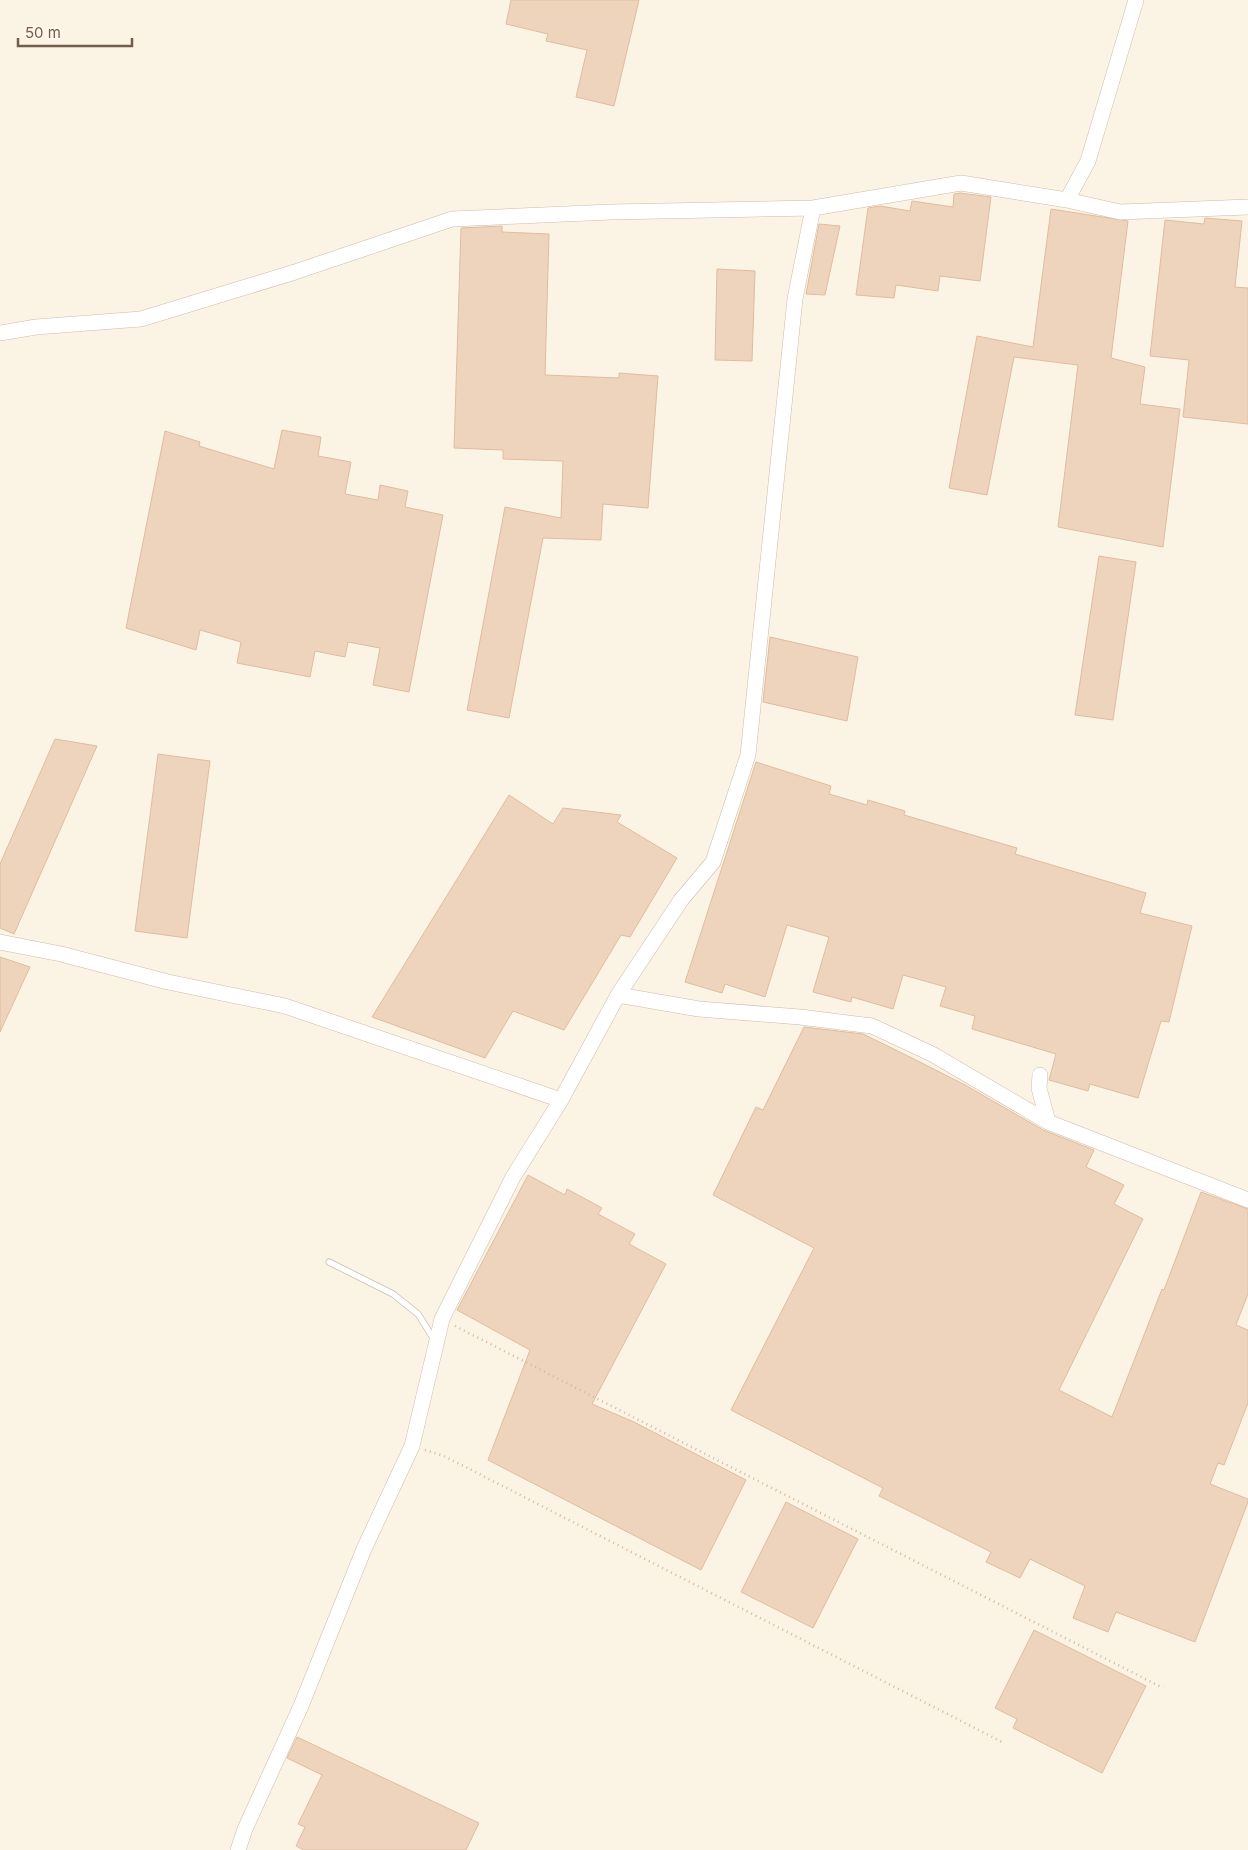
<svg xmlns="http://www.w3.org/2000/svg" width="1248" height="1850" font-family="Inter,sans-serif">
	<rect width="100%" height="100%" fill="#fbf4e4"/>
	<path fill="#efd4bd" stroke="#e0bc9e" d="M511 0H639L614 106 576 97 587 50 546 41 548 34 506 24Z
		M960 193 991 197 980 281 940 276 938 291 896 285 894 298 856 295 868 208 880 206 910 211 912 201 953 207 954 194Z
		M1051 209 1128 221 1111 358 1145 367 1140 404 1180 409 1163 547 1058 527 1078 365 1014 357 987 495 949 488 977 336 1033 347Z
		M1205 218 1242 221 1235 287 1248 288V424L1183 417 1189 360 1150 356 1165 220 1204 224Z
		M819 224 840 226 825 295 806 294Z
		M502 226V232L549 234 545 375 619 378V373L658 376 648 508 603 504 601 540 543 538 509 718 467 710 505 507 561 518 563 461 503 459V450L454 448 461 228Z
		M717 269 755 271 752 361 715 360Z
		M282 430 321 437 318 456 351 462 345 494 378 500 380 485 408 491 405 507 443 515 409 692 373 685 380 648 348 642 345 657 315 651 310 677 237 663 241 642 200 630 196 650 126 628 165 431 200 442 199 446 274 469Z
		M1099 556 1136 562 1113 720 1075 715Z
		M770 637 858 657 847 721 763 702Z
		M55 739 97 746 14 934 0 928V864Z
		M158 754 210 761 187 938 135 931Z
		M756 762 831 786 829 794 867 805 868 800 905 811 904 815 1017 848 1015 854 1146 893 1140 913 1192 926 1169 1022 1161 1021 1138 1098 1090 1084 1088 1091 1049 1080 1056 1054 972 1029 975 1016 940 1006 946 987 903 975 893 1009 852 997 851 1002 813 992 829 937 787 925 765 997 725 984 722 993 685 982Z
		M509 795 553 824 563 808 621 815 617 822 677 858 630 937 621 935 564 1030 513 1011 485 1058 372 1017Z
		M0 957 30 967 0 1032Z
		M804 1027 863 1034 912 1058 967 1086 1043 1130 1094 1150 1086 1167 1124 1185 1114 1204 1143 1219 1059 1390 1112 1417 1162 1289 1164 1290 1201 1192 1248 1209V1294L1236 1325 1248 1330V1403L1224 1465 1218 1463 1210 1484 1248 1499V1502L1195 1642 1116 1612 1108 1632 1073 1618 1085 1586 1030 1559 1020 1578 986 1562 991 1552 879 1496 883 1488 731 1410 814 1248 713 1195 756 1107 763 1110Z
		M528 1175 565 1195 567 1189 602 1208 598 1214 635 1234 629 1244 666 1264 592 1404 634 1422 746 1480 701 1570 488 1460 530 1350 457 1310Z
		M786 1502 858 1539 813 1628 741 1592Z
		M1034 1630 1146 1686 1102 1773 1013 1728 1017 1719 995 1708Z
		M297 1737 479 1823 466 1850H304L296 1846 305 1827 298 1824 322 1775 287 1758Z"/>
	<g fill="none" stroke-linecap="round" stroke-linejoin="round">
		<defs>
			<path id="service" d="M329 1262 393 1294 418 1314 435 1341"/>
			<path id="tertiary" d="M1067 200 1088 161 1136 0
				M0 333 36 327 141 319 295 272 452 219 611 212 813 208 961 183 1067 200 1120 212 1248 207
				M0 942 61 954 168 982 285 1006 561 1100
				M618 995 681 900 713 862 748 755 795 299 813 208
				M1048 1122 1248 1200
				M238 1850 245 1829 301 1706 364 1549 412 1446 442 1319 513 1177 561 1100 618 995 699 1009 800 1017 872 1026 932 1054 1048 1122 1039 1088 1040 1075"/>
		</defs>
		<use href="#service" stroke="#ccbcab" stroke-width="7"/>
		<use href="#tertiary" stroke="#ccbcab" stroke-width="16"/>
		<path stroke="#d3b8a0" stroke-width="2.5" stroke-dasharray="1 4" stroke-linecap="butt" d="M455 1326 1163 1688
			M425 1450 444 1456 1004 1743"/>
		<use href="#service" stroke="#fff" stroke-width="5.5"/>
		<use href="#tertiary" stroke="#fff" stroke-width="15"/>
	</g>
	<path d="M18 38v8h114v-8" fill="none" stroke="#725c4b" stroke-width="2.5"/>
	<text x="25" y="38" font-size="15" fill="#725c4b" stroke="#fef7ea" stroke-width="4" paint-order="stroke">50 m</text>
</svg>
